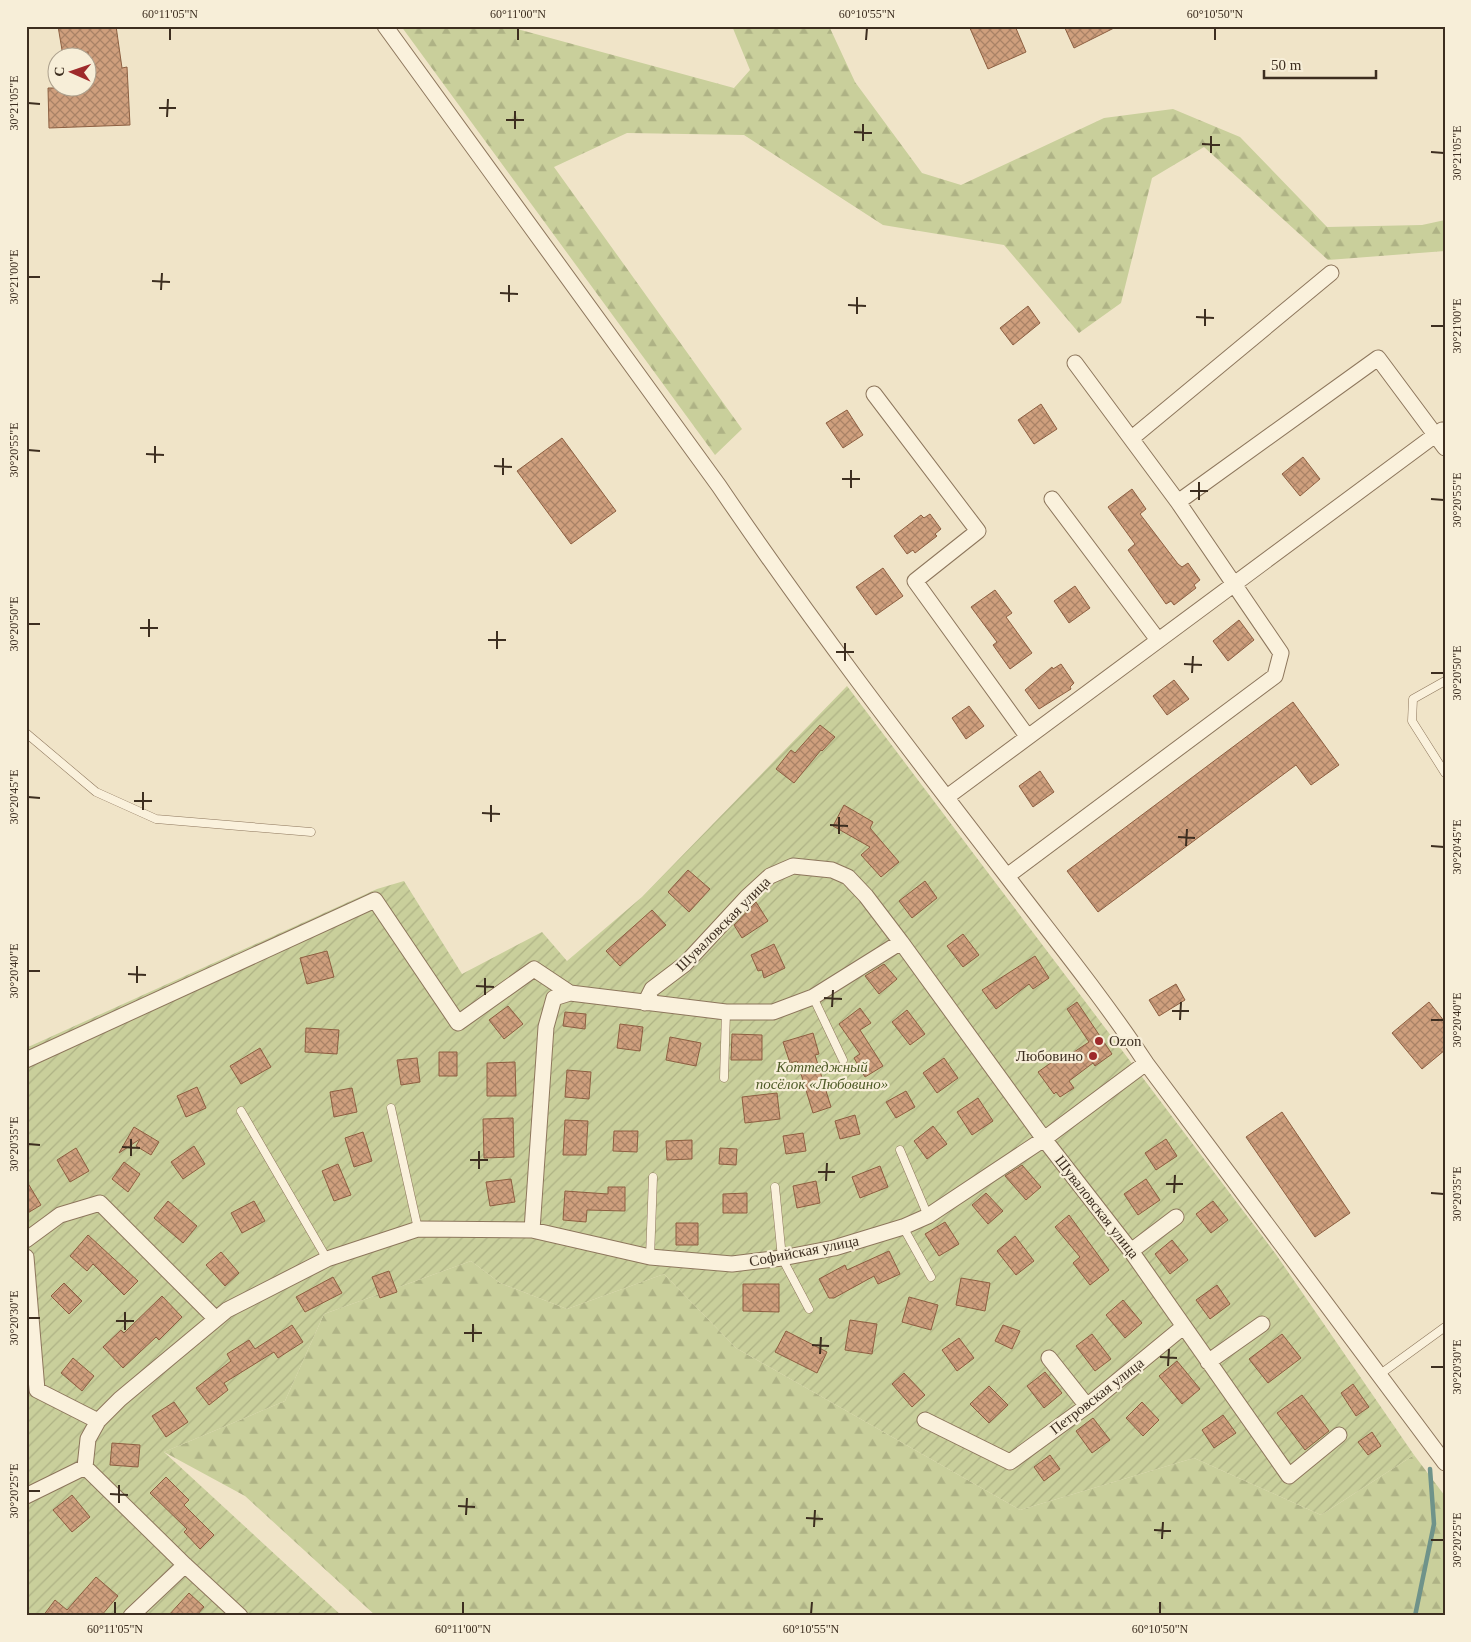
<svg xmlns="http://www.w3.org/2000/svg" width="1471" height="1642" font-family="'Times New Roman',serif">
	<defs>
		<pattern id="forest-firs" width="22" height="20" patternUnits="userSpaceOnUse" patternTransform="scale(1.25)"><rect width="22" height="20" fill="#c9cf9b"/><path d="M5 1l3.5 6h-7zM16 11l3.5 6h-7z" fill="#aeb285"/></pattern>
		<pattern id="garden-furrows" width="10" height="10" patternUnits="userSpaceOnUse" patternTransform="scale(1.25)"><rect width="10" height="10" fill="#c9cf9b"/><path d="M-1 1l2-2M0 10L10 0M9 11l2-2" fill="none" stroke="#aeb285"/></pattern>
		<pattern id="building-cross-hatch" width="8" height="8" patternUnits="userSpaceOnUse" patternTransform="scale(1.25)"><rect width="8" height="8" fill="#cf9f7d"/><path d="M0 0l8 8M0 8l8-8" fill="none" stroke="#a98266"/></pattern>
	</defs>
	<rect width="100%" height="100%" fill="#f0e4c8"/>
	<path fill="url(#forest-firs)" d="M401 26H506L734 88 750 70 732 26H829L855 82 922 173 961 185 1104 118 1173 109 1240 137 1327 227 1422 225 1445 220V251L1328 260 1204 147 1152 178 1121 303 1079 333 1004 245 883 225 744 135 627 133 554 167 742 429 715 455Z
		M471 1261 500 1283 567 1309 664 1274 736 1348 1020 1510 1194 1458 1321 1515 1414 1455 1445 1496V1616H376L245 1496 164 1452 285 1401 324 1314Z"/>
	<path fill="url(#garden-furrows)" d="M847 686 1275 1253 1414 1455 1321 1515 1194 1458 1020 1510 736 1348 664 1274 567 1309 500 1283 471 1261 324 1314 285 1401 164 1452 342 1616H26V1048L377 889 404 881 462 974 542 932 567 961 642 897Z"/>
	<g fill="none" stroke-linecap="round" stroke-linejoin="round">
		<path stroke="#6f938a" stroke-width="4.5" d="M1415 1616 1434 1524 1430 1469"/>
	</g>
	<path fill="url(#building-cross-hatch)" stroke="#8d5f41" d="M58 26H116L122 68 127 67 130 125 49 128 48 88H88V52L63 56Z
		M969 26H1015L1026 52 988 69Z
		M1064 26H1118L1074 48Z
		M1028 306 1040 323 1013 345 1000 328Z
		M1041 404 1057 429 1034 444 1018 420Z
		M847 410 863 435 843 448 826 423Z
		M562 438 616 511 571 544 517 471Z
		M1303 457 1320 479 1300 496 1282 474Z
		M1132 489 1146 509 1140 514 1178 564 1182 567 1188 563 1200 580 1194 585 1196 588 1174 605 1171 601 1166 604 1128 550 1135 544 1108 507Z
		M930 514 941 529 935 534 937 536 915 553 913 550 907 554 894 536 921 515 924 518Z
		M883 568 903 596 876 615 856 587Z
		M1075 586 1090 608 1069 623 1054 601Z
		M995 590 1012 613 1006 617 1032 653 1010 669 993 645 997 642 971 607Z
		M1239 620 1254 640 1228 661 1213 641Z
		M1061 664 1074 683 1070 687 1071 689 1039 709 1025 690 1052 667 1053 669Z
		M1174 680 1189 699 1167 715 1153 696Z
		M1293 702 1339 765 1311 785 1296 765 1098 912 1067 871Z
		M969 706 984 726 966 739 952 718Z
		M820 725 835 737 822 751 821 750 794 783 776 769 791 750 795 753Z
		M1040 771 1054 792 1033 807 1019 786Z
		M844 805 873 822 870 828 899 862 881 877 861 855 870 847 833 826Z
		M688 870 710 889 689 912 668 892Z
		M925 881 937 898 912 918 899 901Z
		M756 902 768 921 742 938 734 925Z
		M652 910 666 925 620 966 606 951Z
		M963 934 979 955 963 967 947 946Z
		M774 944 785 968 764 978 762 970 758 971 751 955Z
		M327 951 334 977 307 984 300 958Z
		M1035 956 1049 978 1033 989 1029 984 996 1009 982 990Z
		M884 964 897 979 879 994 865 976Z
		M1176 984 1185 1000 1159 1016 1149 1000Z
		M1077 1002 1112 1054 1095 1066 1093 1063 1069 1081 1074 1088 1060 1097 1056 1092 1054 1094 1038 1072 1062 1055 1065 1058 1089 1042 1067 1009Z
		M1429 1002 1445 1022V1050L1422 1069 1392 1033Z
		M508 1006 523 1024 504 1039 489 1020Z
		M860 1008 871 1023 860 1030 883 1066 865 1077 854 1058 860 1054 839 1024Z
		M907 1010 925 1034 910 1045 892 1022Z
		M565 1012 586 1014 585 1029 563 1026Z
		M620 1024 643 1027 640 1051 617 1048Z
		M306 1028 339 1030 337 1054 305 1052Z
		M813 1033 819 1054 815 1055 831 1107 813 1113 797 1061 790 1063 783 1042Z
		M732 1034 762 1035V1060H731Z
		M670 1037 701 1043 696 1066 666 1060Z
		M260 1048 271 1067 241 1084 230 1066Z
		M439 1052H457V1076H439Z
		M417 1058 420 1082 401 1085 397 1060Z
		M944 1058 958 1078 937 1093 923 1073Z
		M515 1062 516 1096H487V1063Z
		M567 1070 591 1072 589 1099 565 1097Z
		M197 1087 206 1108 186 1117 177 1096Z
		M352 1088 357 1112 334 1117 330 1092Z
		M906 1091 915 1107 896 1118 886 1102Z
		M777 1093 780 1119 745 1123 742 1097Z
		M978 1098 993 1121 972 1135 957 1112Z
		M1282 1112 1350 1213 1315 1237 1246 1137Z
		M855 1115 860 1134 840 1139 835 1121Z
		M513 1118 514 1157 484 1158 483 1119Z
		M565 1120 588 1121 586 1155H563Z
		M933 1126 947 1144 927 1159 914 1141Z
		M134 1127 159 1142 151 1155 136 1146 140 1139 119 1153Z
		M614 1131H638L637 1152 613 1151Z
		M363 1132 372 1161 354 1167 345 1138Z
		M803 1133 806 1151 786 1154 783 1136Z
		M1166 1139 1177 1156 1156 1170 1145 1153Z
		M692 1140V1159L667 1160 666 1141Z
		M194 1146 205 1164 183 1179 171 1162Z
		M76 1148 89 1171 70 1182 57 1160Z
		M720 1148 737 1149 736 1165 719 1164Z
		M124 1162 140 1174 128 1192 112 1179Z
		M338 1164 351 1195 334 1201 322 1171Z
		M1022 1165 1041 1187 1026 1200 1005 1176Z
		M880 1166 888 1187 860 1198 852 1177Z
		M511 1179 515 1202 490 1206 486 1182Z
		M1146 1179 1160 1200 1138 1215 1124 1194Z
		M26 1180 41 1205 26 1214Z
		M816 1181 820 1203 797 1208 793 1186Z
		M608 1187H625V1211L587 1210 586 1222 563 1220 565 1191 608 1194Z
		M747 1193V1213H723V1194Z
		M986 1193 1003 1211 988 1224 972 1205Z
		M168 1201 197 1226 183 1243 154 1218Z
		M254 1201 265 1221 242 1233 231 1213Z
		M1213 1201 1228 1220 1211 1233 1196 1214Z
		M1069 1215 1109 1270 1090 1285 1073 1263 1080 1257 1055 1227Z
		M945 1222 959 1244 939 1256 925 1234Z
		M676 1223H698V1245H676Z
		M88 1235 138 1281 124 1295 93 1264 87 1271 70 1256Z
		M1015 1236 1034 1261 1016 1275 997 1251Z
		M1172 1240 1188 1260 1170 1274 1155 1254Z
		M889 1251 900 1274 878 1284 874 1276 834 1298H829L819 1279 845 1265 847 1270Z
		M221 1252 239 1273 225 1286 206 1265Z
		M389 1271 397 1292 380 1298 372 1277Z
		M333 1277 342 1293 305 1312 296 1297Z
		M961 1278 990 1283 985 1311 956 1305Z
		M64 1283 82 1301 69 1314 51 1296Z
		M743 1284H779V1312L743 1311Z
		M1217 1285 1230 1304 1210 1319 1196 1300Z
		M162 1296 182 1317 159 1340 156 1337 123 1368 103 1347 121 1330 124 1333Z
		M909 1297 938 1305 931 1330 902 1322Z
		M1123 1300 1142 1323 1125 1338 1106 1315Z
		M850 1320 877 1324 872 1354 845 1350Z
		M292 1325 303 1342 278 1358 274 1352 224 1383 228 1390 209 1405 196 1388 231 1361 227 1354 249 1340 255 1349Z
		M1003 1325 1020 1331 1012 1349 995 1341Z
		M786 1331 827 1352 817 1373 775 1352Z
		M1092 1334 1111 1359 1095 1371 1076 1346Z
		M1282 1334 1301 1358 1268 1383 1249 1359Z
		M959 1338 974 1358 957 1371 942 1350Z
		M73 1358 94 1376 82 1391 61 1373Z
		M1177 1361 1200 1389 1182 1404 1159 1376Z
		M1045 1372 1062 1393 1044 1408 1027 1386Z
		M904 1373 925 1395 912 1407 892 1384Z
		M1353 1384 1369 1407 1356 1416 1341 1393Z
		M989 1386 1008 1405 989 1423 970 1404Z
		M1302 1395 1329 1431 1305 1450 1277 1413Z
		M174 1402 188 1422 166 1437 152 1416Z
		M1142 1402 1159 1420 1143 1436 1126 1418Z
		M1223 1415 1236 1433 1214 1448 1202 1430Z
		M1093 1418 1110 1440 1092 1453 1076 1431Z
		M1372 1432 1381 1446 1368 1455 1358 1442Z
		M112 1443 140 1445 138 1467 110 1465Z
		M1050 1455 1060 1469 1044 1481 1034 1467Z
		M166 1477 189 1500 184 1505 214 1535 200 1549 184 1532 187 1529 150 1493Z
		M72 1495 90 1517 72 1532 53 1510Z
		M96 1577 118 1596 101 1616H43L55 1600 67 1610Z
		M189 1593 204 1607 196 1616H168Z"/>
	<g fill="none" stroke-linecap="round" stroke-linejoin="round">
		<defs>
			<path id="service" d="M1445 681 1413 699 1412 721 1445 773
				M26 733 96 792 156 819 311 832
				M813 997 843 1060
				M724 1078 726 1012
				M391 1108 418 1229
				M241 1111 327 1259
				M900 1150 928 1216
				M775 1187 782 1258 809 1309
				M903 1227 931 1277
				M650 1257 653 1177
				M1379 1375 1445 1327"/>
			<path id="minor" d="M385 26 719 486C809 619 908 748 1006 875 1054 938 1103 998 1146 1063L1445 1463
				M874 394 978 531 915 581 1027 736
				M1132 438 1331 273
				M1052 499 1158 640
				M1178 502 1378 358 1445 448
				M947 797 1442 430
				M1007 876 1275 676 1281 653 1178 502 1075 363
				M645 1003 652 989 685 964 747 897 770 876 793 866 832 870 848 877 866 896 901 942 1044 1139 1131 1251 1289 1476 1339 1435
				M26 1060 375 900 458 1023 534 969 570 993
				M532 1230 546 1027 554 998 570 993 726 1012H773L813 997 901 942
				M26 1240 60 1215 100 1203 216 1319
				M1131 1251 1176 1217
				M26 1257 37 1390 98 1421
				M1049 1358 1087 1406
				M1208 1362 1262 1324
				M925 1420 1010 1462 1087 1406 1183 1327
				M26 1496 85 1467
				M131 1616 185 1565
				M240 1616 185 1565 85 1467 88 1439 98 1421 120 1399 227 1310 327 1259 418 1229 532 1230 650 1257 732 1264 782 1258 834 1248 903 1227 928 1216 1044 1139 1146 1063"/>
		</defs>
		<use href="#service" stroke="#8d765c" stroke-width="9"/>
		<use href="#minor" stroke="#8d765c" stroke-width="17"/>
		<use href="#service" stroke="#faf1dc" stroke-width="8"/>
		<use href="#minor" stroke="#faf1dc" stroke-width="15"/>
	</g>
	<path fill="none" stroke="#3d2e20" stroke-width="2" d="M170 40V28M518 40V28M866 40 867 28M1215 40V28M28 103 40 104M159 108H176M167 117 168 99M506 120H524M515 129V111M854 132 872 133M863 141V124M1202 144 1220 145M1431 152 1444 153M1211 153V136M28 277H40M152 281 170 282M161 290 162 273M500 293 518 294M509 302V285M848 305 866 306M857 314V297M1196 317 1214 318M1205 326V309M1431 326H1444M28 450 40 451M146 454 164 455M155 463V446M494 466 512 467M503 475V458M842 479H860M851 488V470M1190 491H1208M1431 499 1444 500M1199 500V482M28 624H40M140 628H158M149 637V619M488 640H506M497 649V631M836 652H854M845 661V643M1184 664 1202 665M1192 673 1193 656M1431 673H1444M28 797 40 798M134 801H152M143 810V792M482 813 500 814M491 822V805M830 825 848 826M839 834V817M1178 837 1195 838M1186 846 1187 829M1431 846 1444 847M28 971H40M128 974 146 975M137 983V966M476 986 494 987M485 995V978M824 998 842 999M832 1007 833 990M1172 1011H1189M1180 1020 1181 1002M1431 1020H1444M28 1144 40 1145M122 1147 140 1148M131 1156V1139M470 1160H488M479 1169V1151M818 1172H835M826 1181 827 1163M1166 1184H1183M1174 1193 1175 1175M1431 1193 1444 1194M28 1318H40M116 1321H134M125 1330V1312M464 1333H482M473 1342V1324M812 1345 829 1346M820 1354 821 1337M1160 1357 1177 1358M1168 1366 1169 1349M1431 1367H1444M28 1491H40M110 1494 128 1495M119 1503V1485M458 1506 475 1507M466 1515 467 1498M806 1518 823 1519M814 1527 815 1510M1154 1530 1171 1531M1162 1539 1163 1522M1431 1540H1444M115 1614V1602M463 1614V1602M811 1614 812 1602M1160 1614V1602"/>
	<g fill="#9e2a2b" stroke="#f7eed8" stroke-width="2">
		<circle cx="1099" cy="1041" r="5"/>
		<circle cx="1093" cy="1056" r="5"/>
	</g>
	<g text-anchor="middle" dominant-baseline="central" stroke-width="4.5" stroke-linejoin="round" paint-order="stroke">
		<g font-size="15" fill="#3d2e20" stroke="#f7eed8">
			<text transform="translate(723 924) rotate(-45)">Шуваловская улица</text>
			<text transform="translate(1097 1207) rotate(52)">Шуваловская улица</text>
			<text transform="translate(804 1251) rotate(-11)">Софийская улица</text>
			<text transform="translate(1097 1396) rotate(-38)">Петровская улица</text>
		</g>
		<g font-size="15" fill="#3d2e20" stroke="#f7eed8" text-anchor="start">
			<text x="1109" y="1041">Ozon</text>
			<text x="1083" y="1056" text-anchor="end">Любовино</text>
		</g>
		<g font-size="15" font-style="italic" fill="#4d5a26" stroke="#f7eed8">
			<text x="822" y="1067">Коттеджный<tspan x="822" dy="17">посёлок «Любовино»</tspan></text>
		</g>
	</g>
	<rect width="1471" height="1642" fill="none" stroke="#f7eed8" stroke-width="55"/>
	<g transform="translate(72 72) rotate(272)"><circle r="24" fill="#f7eed8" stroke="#ada18e"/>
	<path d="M0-4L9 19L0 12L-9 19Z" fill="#9e2a2b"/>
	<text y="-8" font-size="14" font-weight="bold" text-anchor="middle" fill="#3d2e20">С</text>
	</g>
	<path d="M1264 70v8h112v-8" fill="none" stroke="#3d2e20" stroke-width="2.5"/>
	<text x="1271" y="70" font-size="15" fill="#3d2e20" stroke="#f7eed8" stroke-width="4" paint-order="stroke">50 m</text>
	<rect x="28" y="28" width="1416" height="1586" fill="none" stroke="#3d2e20" stroke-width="2"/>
	<g font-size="12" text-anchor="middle" fill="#3d2e20">
		<text x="170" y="18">60°11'05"N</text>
		<text x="518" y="18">60°11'00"N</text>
		<text x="867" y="18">60°10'55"N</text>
		<text x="1215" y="18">60°10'50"N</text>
		<text transform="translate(14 103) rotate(-90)" y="4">30°21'05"E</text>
		<text transform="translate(1457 153) rotate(-90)" y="4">30°21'05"E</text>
		<text transform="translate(14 277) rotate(-90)" y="4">30°21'00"E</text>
		<text transform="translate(1457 326) rotate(-90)" y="4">30°21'00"E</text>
		<text transform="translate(14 450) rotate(-90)" y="4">30°20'55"E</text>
		<text transform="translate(1457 500) rotate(-90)" y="4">30°20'55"E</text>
		<text transform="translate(14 624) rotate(-90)" y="4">30°20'50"E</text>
		<text transform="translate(1457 673) rotate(-90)" y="4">30°20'50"E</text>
		<text transform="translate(14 797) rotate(-90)" y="4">30°20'45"E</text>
		<text transform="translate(1457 847) rotate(-90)" y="4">30°20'45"E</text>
		<text transform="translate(14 971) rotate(-90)" y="4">30°20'40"E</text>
		<text transform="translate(1457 1020) rotate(-90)" y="4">30°20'40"E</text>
		<text transform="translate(14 1144) rotate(-90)" y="4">30°20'35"E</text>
		<text transform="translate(1457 1194) rotate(-90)" y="4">30°20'35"E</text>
		<text transform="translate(14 1318) rotate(-90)" y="4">30°20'30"E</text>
		<text transform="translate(1457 1367) rotate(-90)" y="4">30°20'30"E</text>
		<text transform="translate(14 1491) rotate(-90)" y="4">30°20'25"E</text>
		<text transform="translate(1457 1540) rotate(-90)" y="4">30°20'25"E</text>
		<text x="115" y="1633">60°11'05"N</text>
		<text x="463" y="1633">60°11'00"N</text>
		<text x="811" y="1633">60°10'55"N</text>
		<text x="1160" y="1633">60°10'50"N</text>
	</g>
</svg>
